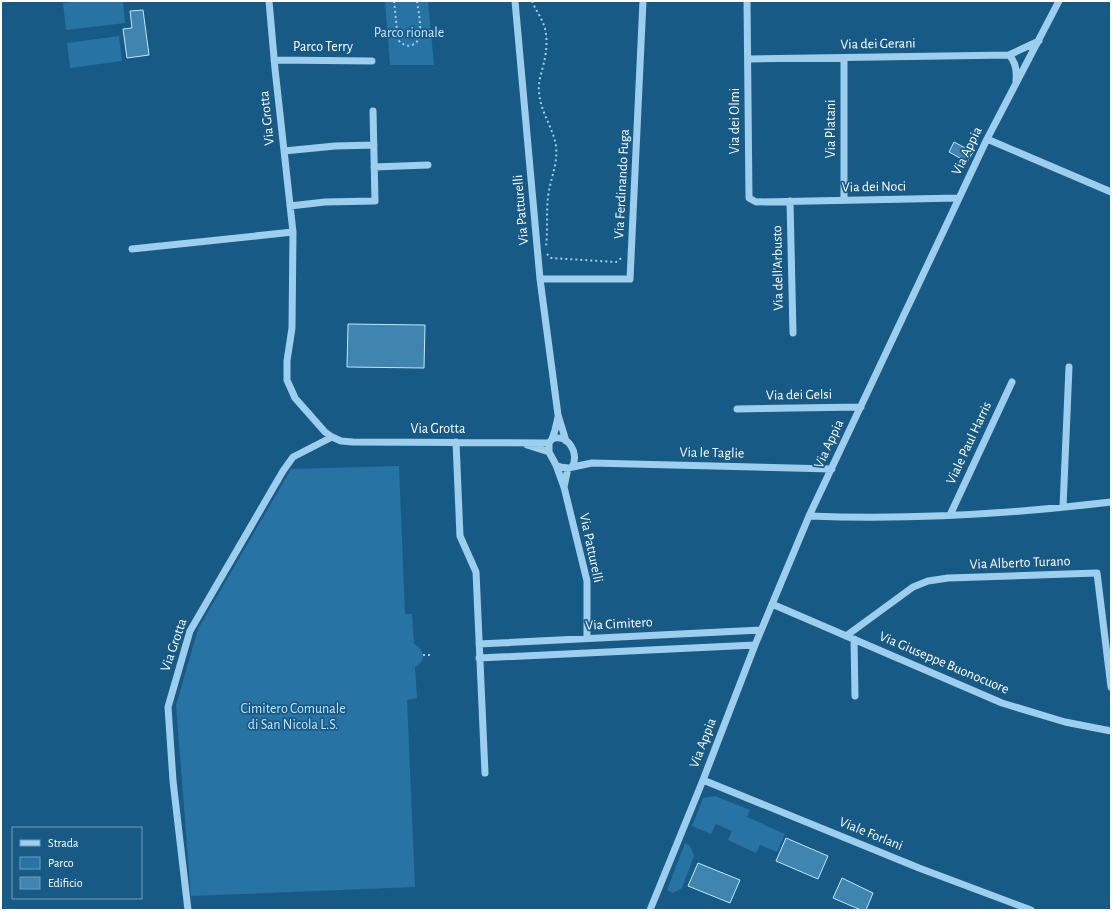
<svg xmlns="http://www.w3.org/2000/svg" width="1112" height="911" font-family="'Alegreya Sans',sans-serif">
	<rect width="100%" height="100%" fill="#185a86"/>
	<path fill="#2773a3" d="M77 1H123L125 23 66 30 63 3Z
		M385 1H428L434 65H390Z
		M119 36 122 61 70 68 67 43Z
		M399 466 405 614H412L414 644C425 649 426 661 415 667L417 698 407 700 415 887 191 896 176 705 198 629 291 469Z
		M715 796 750 810 747 817 785 834 777 852 760 845 756 853 728 840 732 831 716 824 711 834 692 826 703 798Z
		M685 843 690 846 694 856 682 888 673 893 667 890Z"/>
	<path fill="#4084b0" stroke="#c3e5f9" d="M143 10 149 55 127 58 123 29 132 28 130 11Z
		M954 142 973 152 967 162 949 152Z
		M348 324 425 325 424 368 347 367Z
		M786 838 828 856 818 879 776 861Z
		M698 863 740 880 730 903 688 886Z
		M842 878 873 893 866 910H861L833 898Z"/>
	<g fill="none" stroke-linecap="round" stroke-linejoin="round">
		<path stroke="#9eceed" stroke-width="2" stroke-dasharray="2 3" stroke-linecap="butt" d="M394 1 398 40C402 44 407 47 412 45 426 41 418 12 417 1
			M532 1C535 9 540 15 543 23 548 34 547 50 544 62 542 72 538 81 539 91 540 112 553 127 556 146 558 165 550 179 548 197 546 213 548 230 546 246
			M547 254 551 258 616 262 623 257
			M423 655H430"/>
		<path stroke="#9eceed" stroke-width="7" d="M269 1 275 69 293 232 292 328 287 361V380L295 398 325 432 332 437 341 441 353 442 549 443
			M515 1 540 279 558 415 566 441
			M747 1 749 198 756 202 959 198
			M1009 55C1016 62 1017 71 1016 81
			M844 58V200
			M748 59 1009 55 1039 41
			M274 60 372 61
			M987 139 1111 192
			M284 151 335 146 374 145
			M374 167 428 165
			M790 201 793 333
			M290 206 325 202 375 201 373 111
			M132 249 293 232
			M540 279H630L643 1
			M737 409 861 407
			M558 417 555 430 552 439 549 443V452L556 465 564 487 587 581V638
			M552 439C568 433 580 454 572 467
			M456 442 460 536 476 572 485 773
			M527 445 549 452
			M556 465 560 467 568 468 592 463 832 469
			M564 487 568 468
			M1063 507 1069 367
			M950 515 1012 382
			M809 516C910 520 1011 514 1111 502
			M772 604 1002 703 1065 722 1111 731
			M846 636 913 587 928 581 948 578 1097 573 1111 687
			M854 639 855 696
			M479 644 761 630
			M479 658 755 645
			M703 780 919 868 1031 910
			M188 910 173 781 168 707 190 631 283 471 293 457 332 437
			M650 910 703 780 755 645 809 516 987 139 1059 1"/>
	</g>
	<g text-anchor="middle" dominant-baseline="central" stroke-width="3.5" stroke-linejoin="round" paint-order="stroke">
		<g font-size="14" fill="#c3e5f9" stroke="#185a86">
			<text x="409" y="33">Parco rionale</text>
			<text x="293" y="709">Cimitero Comunale<tspan x="293" dy="16">di San Nicola L.S.</tspan></text>
		</g>
		<g font-size="14" fill="#fff" stroke="#185a86">
			<text transform="translate(878 44) rotate(-1)">Via dei Gerani</text>
			<text x="323" y="47">Parco Terry</text>
			<text transform="translate(267 118) rotate(-96)">Via Grotta</text>
			<text transform="translate(735 121) rotate(-90)">Via dei Olmi</text>
			<text transform="translate(831 129) rotate(-90)">Via Platani</text>
			<text transform="translate(967 151) rotate(-64)">Via Appia</text>
			<text transform="translate(622 184) rotate(-87)">Via Ferdinando Fuga</text>
			<text transform="translate(874 187) rotate(-1)">Via dei Noci</text>
			<text transform="translate(521 210) rotate(-95)">Via Patturelli</text>
			<text transform="translate(778 268) rotate(-91)">Via dell'Arbusto</text>
			<text transform="translate(799 395) rotate(-1)">Via dei Gelsi</text>
			<text x="438" y="429">Via Grotta</text>
			<text transform="translate(969 443) rotate(-65)">Viale Paul Harris</text>
			<text transform="translate(829 444) rotate(-65)">Via Appia</text>
			<text transform="translate(712 453) rotate(1)">Via le Taglie</text>
			<text transform="translate(591 548) rotate(78)">Via Patturelli</text>
			<text transform="translate(1020 563) rotate(-2)">Via Alberto Turano</text>
			<text transform="translate(619 624) rotate(-3)">Via Cimitero</text>
			<text transform="translate(174 645) rotate(-71)">Via Grotta</text>
			<text transform="translate(944 663) rotate(23)">Via Giuseppe Buonocuore</text>
			<text transform="translate(703 743) rotate(-69)">Via Appia</text>
			<text transform="translate(871 834) rotate(22)">Viale Forlani</text>
		</g>
	</g>
	<rect width="1112" height="911" fill="none" stroke="#ffffff" stroke-width="4"/>
	<rect x="12" y="827" width="130" height="72" fill="#185a86" stroke="#749cb6"/>
	<rect x="20" y="840" width="20" height="6" fill="#9eceed" stroke="#749cb6"/>
	<text x="48" y="847" font-size="12" fill="#ffffff">Strada</text>
	<rect x="20" y="857" width="20" height="12" fill="#2773a3" stroke="#749cb6"/>
	<text x="48" y="867" font-size="12" fill="#ffffff">Parco</text>
	<rect x="20" y="877" width="20" height="12" fill="#4084b0" stroke="#749cb6"/>
	<text x="48" y="887" font-size="12" fill="#ffffff">Edificio</text>
</svg>
